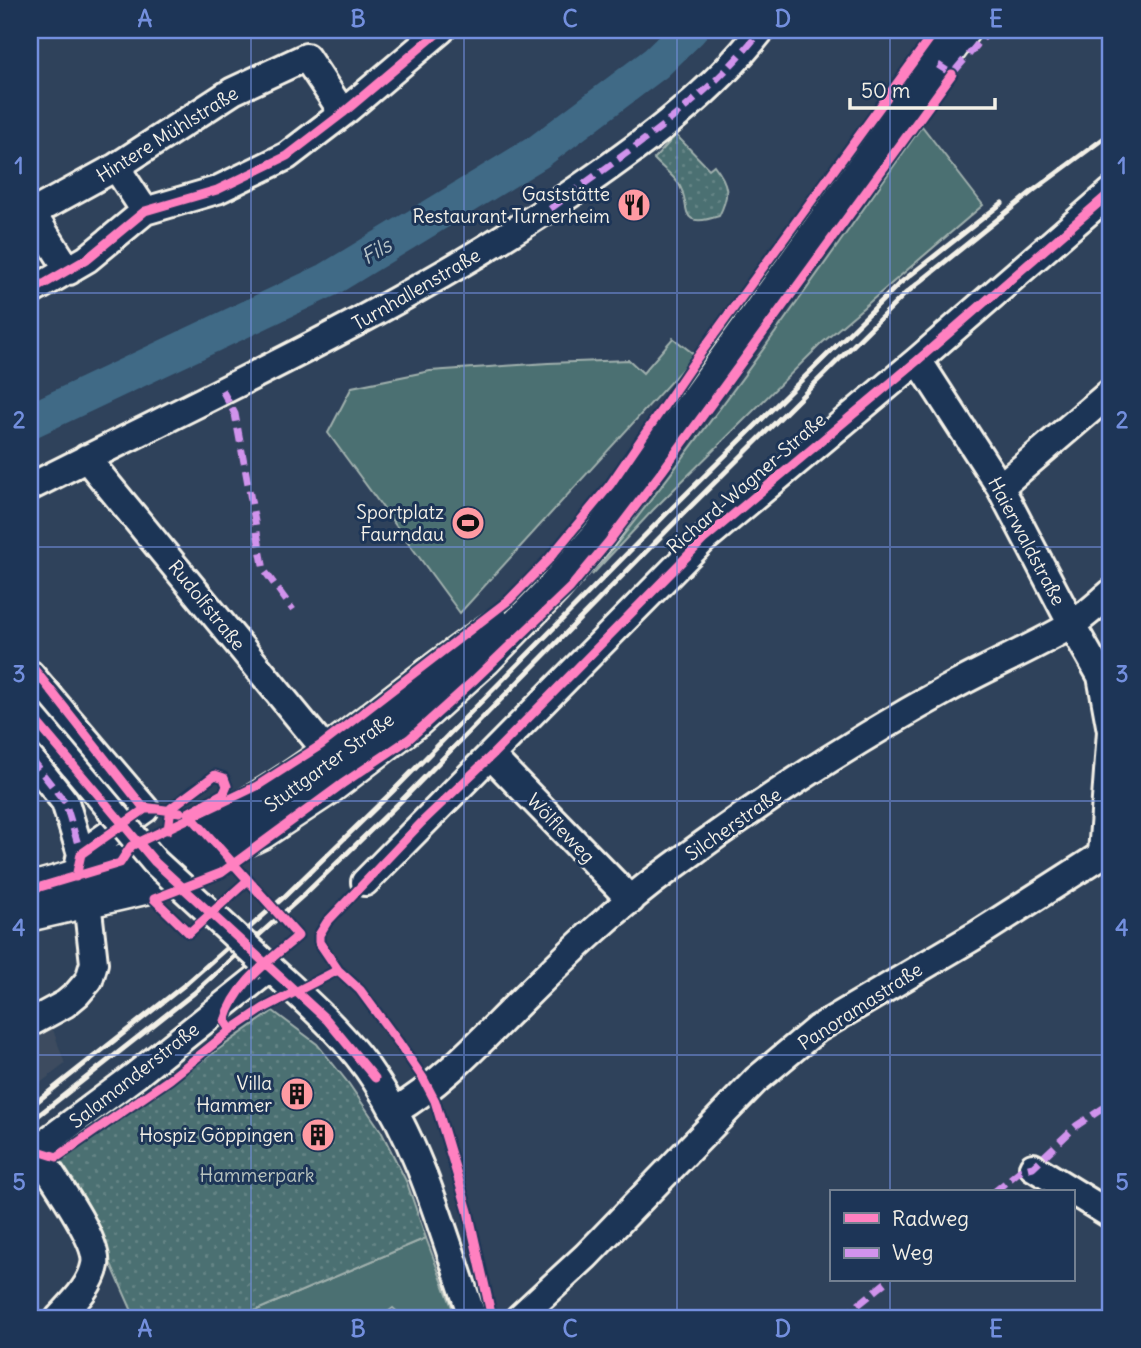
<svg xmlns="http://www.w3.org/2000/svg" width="1141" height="1348" font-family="Delius,sans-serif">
	<defs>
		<pattern id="park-dots" width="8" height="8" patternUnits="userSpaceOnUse" patternTransform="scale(1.75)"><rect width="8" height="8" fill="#4c7072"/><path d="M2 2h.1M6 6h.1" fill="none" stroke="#668586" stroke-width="1.8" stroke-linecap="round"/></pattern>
	</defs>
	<rect width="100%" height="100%" fill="#2f425b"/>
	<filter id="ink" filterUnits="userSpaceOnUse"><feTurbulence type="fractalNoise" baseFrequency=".0143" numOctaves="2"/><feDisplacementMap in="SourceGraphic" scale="14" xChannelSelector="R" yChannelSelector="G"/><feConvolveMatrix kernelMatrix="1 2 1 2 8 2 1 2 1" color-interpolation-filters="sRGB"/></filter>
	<g filter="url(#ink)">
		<path fill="#3c4b5e" d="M50 1021 65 1064 30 1091V1029Z"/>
		<path fill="#4c7072" stroke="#a0b0ad" stroke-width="2" d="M922 126 983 205 822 343 653 510 592 575C708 430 815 278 922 126Z
			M673 338 695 355 460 613 328 433 352 387 430 371 548 363 629 360 643 373Z
			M426 1238 456 1318H404L393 1308 380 1318H238Z"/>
		<path fill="url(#park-dots)" stroke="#a0b0ad" stroke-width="2" d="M676 135 709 169 714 165C729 184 730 194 719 216 674 231 693 203 678 183 672 174 661 167 654 159Z
			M273 1011 317 1044 349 1084 381 1131 407 1183 426 1238 238 1318H135L112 1266 55 1164Z"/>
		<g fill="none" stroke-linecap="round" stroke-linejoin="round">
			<path stroke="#3f6a86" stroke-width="35" d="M30 421 328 280 538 152 656 63 690 30"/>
			<defs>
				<path id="minor" d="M116 167 145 211
					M69 271 32 213 116 167 233 91 306 57 343 113
					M30 292 87 259 145 211 217 190 287 156 343 113 441 30
					M918 360 1000 487 1072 625 1101 676 1111 731
					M86 458 327 752
					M30 487C217 392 410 306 582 186 647 141 712 93 761 30
					M1000 487 1111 392
					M30 674 145 809 81 854
					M491 756 631 900
					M30 758 65 802 81 854 76 877 88 910 94 963 89 980 77 994 65 1004 30 1023
					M1102 854 1111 731
					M365 882 703 540 918 360 1111 192
					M395 1111C444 1082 482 1039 522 1000 569 953 618 906 672 867 760 802 852 742 948 689 988 667 1030 649 1070 626 1084 617 1098 604 1111 593
					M35 1150C49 1172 100 1241 95 1265 91 1286 73 1303 59 1318
					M30 1154 136 1075 270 968C308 1003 348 1037 376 1081 423 1152 444 1238 473 1318
					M1033 1167 1111 1215
					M519 1318 586 1256 756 1080 817 1029 978 934 1111 849"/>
				<path id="major" d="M30 890C105 870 179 843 247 805 336 755 411 682 496 626
					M30 914 147 887 262 832 327 789 416 721 485 659 554 588 600 534 963 30"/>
			</defs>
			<use href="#minor" stroke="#f4f1e8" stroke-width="32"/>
			<use href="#major" stroke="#f4f1e8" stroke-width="38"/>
			<use href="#minor" stroke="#1d3557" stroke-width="26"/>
			<use href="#major" stroke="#1d3557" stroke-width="33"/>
			<path stroke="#f4f1e8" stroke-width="5" d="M30 1107 187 983 284 897 393 791 673 507 899 284 1002 203
				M30 1122 194 993 306 893 402 800 682 515 905 294 1034 190 1111 133"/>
			<defs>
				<path id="minor-bridge" d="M30 714 155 862 270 968"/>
			</defs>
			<use href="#minor-bridge" stroke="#f4f1e8" stroke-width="32" stroke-linecap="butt"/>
			<use href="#minor-bridge" stroke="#1d3557" stroke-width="26"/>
			<path stroke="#d193ec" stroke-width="7" stroke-dasharray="14 7" stroke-linecap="butt" d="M938 65 952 74 990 30
				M550 209C624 153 703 105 761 30
				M222 390 235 414 264 570 293 610
				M30 758 65 802 81 854 80 860
				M994 1192 1021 1170 1033 1167 1076 1126 1111 1103
				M842 1318 889 1280"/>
			<defs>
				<path id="cycleway" d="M30 292 87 259 145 211 217 190 287 156 343 113 441 30
					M30 664 143 807 180 812
					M30 714 155 862 327 1020 375 1078
					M168 830 171 808 215 775 224 778 227 786 224 793 188 813 298 936C269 961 236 983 225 1021L231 1030
					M76 877 81 854 145 809H155
					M248 880 189 933 154 899 221 873 342 784 409 739 473 681 570 588 609 541 663 470 952 74
					M30 890 120 863 131 846 257 786 321 745 509 600 548 560 610 485 694 362 936 30
					M30 1154 35 1150 57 1157 170 1079 231 1030 264 1008 338 970
					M492 1318 468 1211 435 1101 423 1078 399 1043 360 990 338 970 319 942V935L327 922 422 822 491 756 703 540 918 360 1111 192"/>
			</defs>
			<use href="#cycleway" stroke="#1d3557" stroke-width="13"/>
			<use href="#cycleway" stroke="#ff80c0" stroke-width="9"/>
		</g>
	</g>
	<path fill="none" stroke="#738fde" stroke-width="2" stroke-opacity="0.55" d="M251 30V1318M464 30V1318M677 30V1318M890 30V1192M30 293H1111M30 547H1111M30 801H1111M30 1055H1111M890 1280V1318"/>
	<defs>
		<symbol id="restaurant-disc" viewBox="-11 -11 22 22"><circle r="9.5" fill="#ff9aa2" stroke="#1d3557"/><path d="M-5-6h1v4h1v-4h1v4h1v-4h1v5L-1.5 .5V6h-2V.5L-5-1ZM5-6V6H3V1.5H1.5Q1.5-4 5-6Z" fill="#111"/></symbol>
		<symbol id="stadium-disc" viewBox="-11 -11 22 22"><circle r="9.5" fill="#ff9aa2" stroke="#1d3557"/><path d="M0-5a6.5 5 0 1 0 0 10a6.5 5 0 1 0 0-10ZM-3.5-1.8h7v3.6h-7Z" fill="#111"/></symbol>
		<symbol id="building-disc" viewBox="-11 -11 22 22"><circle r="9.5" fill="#ff9aa2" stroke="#1d3557"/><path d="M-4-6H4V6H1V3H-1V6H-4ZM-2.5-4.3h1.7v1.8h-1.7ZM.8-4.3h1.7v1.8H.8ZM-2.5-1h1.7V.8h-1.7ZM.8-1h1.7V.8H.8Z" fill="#111"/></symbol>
	</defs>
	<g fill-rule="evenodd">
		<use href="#restaurant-disc" x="615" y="186" width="38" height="38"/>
		<use href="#stadium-disc" x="449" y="504" width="38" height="38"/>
		<use href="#building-disc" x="278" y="1075" width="38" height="38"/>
		<use href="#building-disc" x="299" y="1116" width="38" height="38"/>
	</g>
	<g text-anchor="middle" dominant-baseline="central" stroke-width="6" stroke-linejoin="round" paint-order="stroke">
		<g font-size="19" fill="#f4f1e8" stroke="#1d3557">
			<text transform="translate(167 134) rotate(-32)">Hintere Mühlstraße</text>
			<text transform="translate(416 289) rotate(-30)">Turnhallenstraße</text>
			<text transform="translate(746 483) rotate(-41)">Richard-Wagner-Straße</text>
			<text transform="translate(1027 541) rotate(62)">Haierwaldstraße</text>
			<text transform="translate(207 605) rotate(51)">Rudolfstraße</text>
			<text transform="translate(329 762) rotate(-36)">Stuttgarter Straße</text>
			<text transform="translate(733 824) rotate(-35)">Silcherstraße</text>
			<text transform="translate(561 828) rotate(46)">Wölfleweg</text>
			<text transform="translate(860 1006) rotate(-33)">Panoramastraße</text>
			<text transform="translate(134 1075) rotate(-38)">Salamanderstraße</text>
		</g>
		<g font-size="19" fill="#f4f1e8" stroke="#1d3557" text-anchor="end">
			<text x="610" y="194">Gaststätte<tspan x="610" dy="22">Restaurant Turnerheim</tspan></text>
			<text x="444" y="512">Sportplatz<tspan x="444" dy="22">Faurndau</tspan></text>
			<text x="272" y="1083">Villa<tspan x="272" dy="22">Hammer</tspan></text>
			<text x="294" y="1135">Hospiz Göppingen</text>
		</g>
		<g font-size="19" fill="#b9c4bf" stroke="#1d3557">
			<text x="257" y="1175">Hammerpark</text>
		</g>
		<g font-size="21" font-style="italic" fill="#b5c2c6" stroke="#1d3557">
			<text transform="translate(376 251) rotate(-31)">Fils</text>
		</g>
	</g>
	<rect width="1141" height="1348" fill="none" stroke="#1d3557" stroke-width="77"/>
	<rect x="830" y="1190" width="245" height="91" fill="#1d3557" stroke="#738091" stroke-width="2"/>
	<rect x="844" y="1213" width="35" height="10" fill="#ff80c0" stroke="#738091" stroke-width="2"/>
	<text x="892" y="1226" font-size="21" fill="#f4f1e8">Radweg</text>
	<rect x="844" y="1248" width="35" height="10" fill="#d193ec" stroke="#738091" stroke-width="2"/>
	<text x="892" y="1260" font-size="21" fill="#f4f1e8">Weg</text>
	<path d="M850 98v10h145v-10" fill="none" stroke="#f4f1e8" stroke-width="3.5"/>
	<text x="861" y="98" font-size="21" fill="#f4f1e8" stroke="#1d3557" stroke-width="5" paint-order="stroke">50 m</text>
	<rect x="38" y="38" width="1064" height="1272" fill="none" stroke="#738fde" stroke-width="2.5"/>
	<g font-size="23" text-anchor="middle" font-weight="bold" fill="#738fde">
		<text x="145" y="27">A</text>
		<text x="358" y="27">B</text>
		<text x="570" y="27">C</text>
		<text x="783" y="27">D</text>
		<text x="996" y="27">E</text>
		<text x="19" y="174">1</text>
		<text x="1122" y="174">1</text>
		<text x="19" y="428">2</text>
		<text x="1122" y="428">2</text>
		<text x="19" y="682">3</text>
		<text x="1122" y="682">3</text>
		<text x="19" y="936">4</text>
		<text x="1122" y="936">4</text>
		<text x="19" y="1190">5</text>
		<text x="1122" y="1190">5</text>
		<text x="145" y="1337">A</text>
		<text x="358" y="1337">B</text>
		<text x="570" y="1337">C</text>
		<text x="783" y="1337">D</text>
		<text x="996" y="1337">E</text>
	</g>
</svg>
